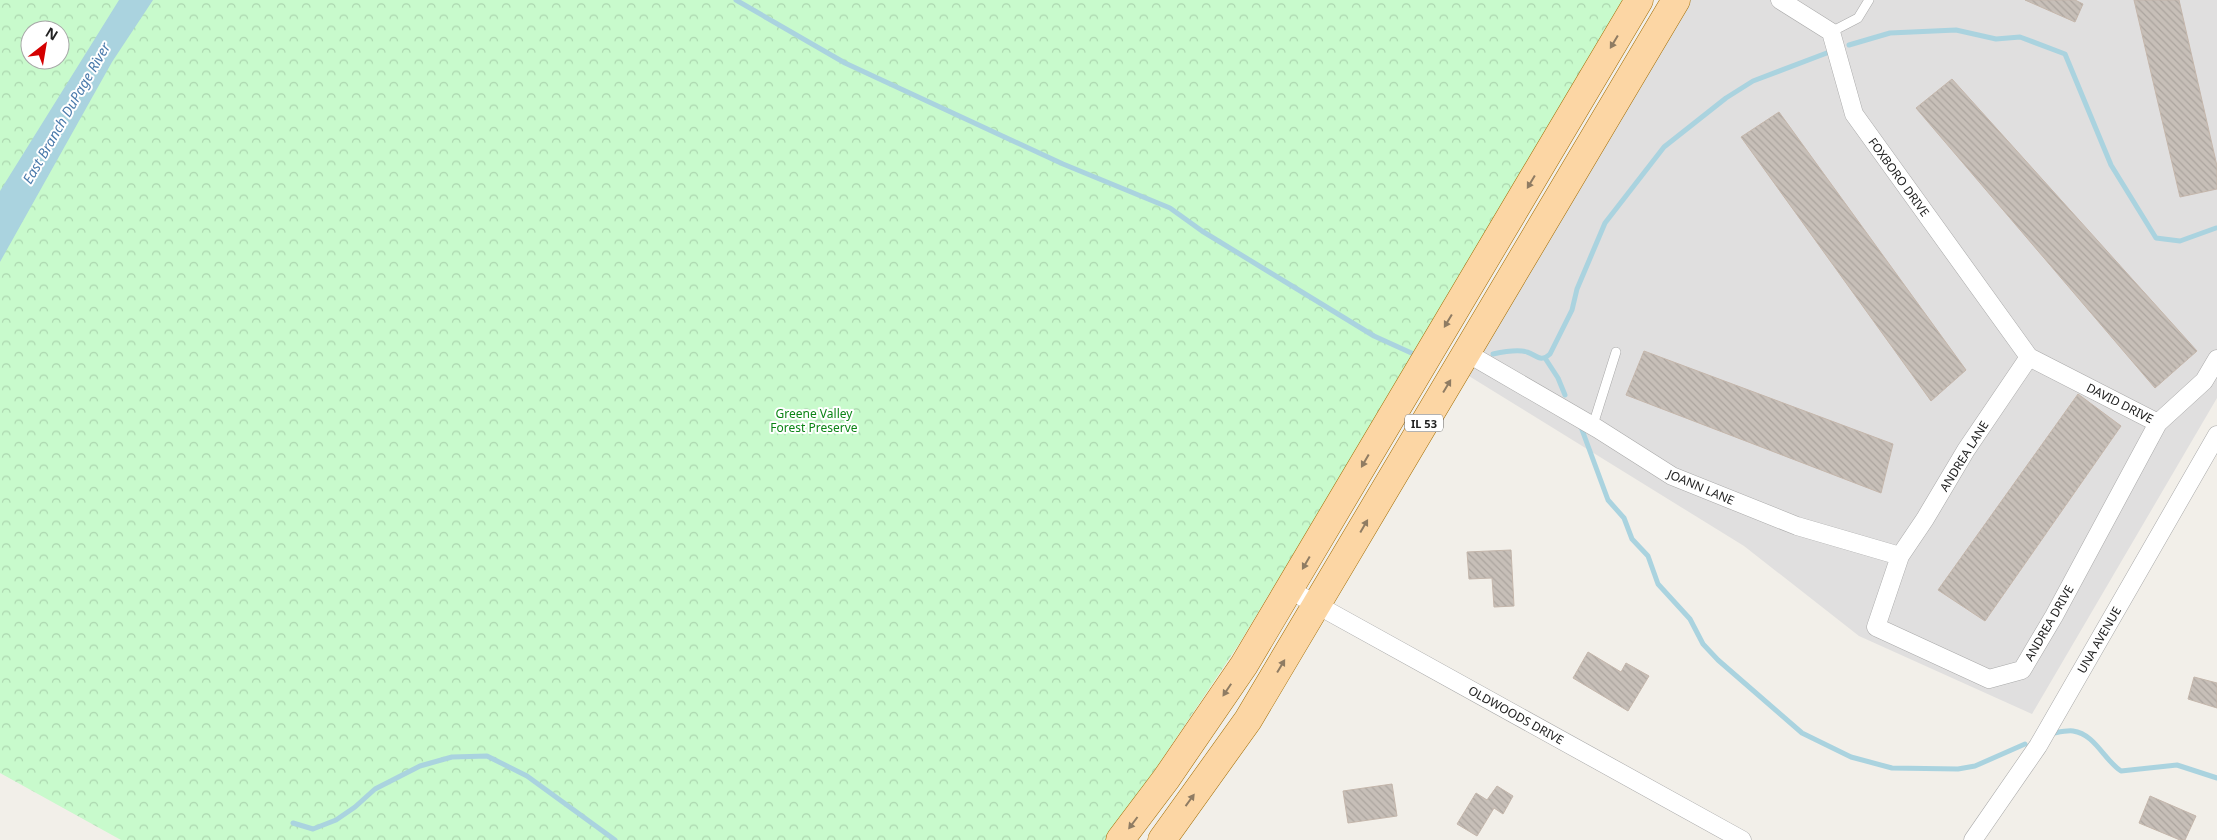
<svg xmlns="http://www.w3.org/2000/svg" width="2217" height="840" font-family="'Noto Sans',sans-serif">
	<defs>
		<pattern id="park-crowns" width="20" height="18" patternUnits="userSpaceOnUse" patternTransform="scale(1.25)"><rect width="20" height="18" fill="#c8facc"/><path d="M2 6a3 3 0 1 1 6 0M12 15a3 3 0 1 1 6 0" fill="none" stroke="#acd6af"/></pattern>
		<pattern id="building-back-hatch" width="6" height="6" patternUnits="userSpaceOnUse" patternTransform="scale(1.25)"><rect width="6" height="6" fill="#c7bfb8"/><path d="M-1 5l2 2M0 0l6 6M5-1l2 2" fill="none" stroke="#aba49e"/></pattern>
	</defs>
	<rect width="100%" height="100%" fill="#f2efe9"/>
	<path fill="#e0dfdf" d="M1687 0H2217V398L2032 714 1859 636 1744 546 1464 373Z"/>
	<path fill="url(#park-crowns)" fill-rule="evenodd" d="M0 0H1628L1239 644 1108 840H121L0 773ZM30 30H60V60H30Z"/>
	<path fill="#aad3df" d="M119 0H153L112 62 0 262V191Z"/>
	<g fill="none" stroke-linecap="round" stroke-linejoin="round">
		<path stroke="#aad3df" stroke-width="5" d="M736 0 845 63 1063 164 1170 208 1202 231 1374 336 1418 356
			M1849 45 1890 33 1956 30 1996 39 2020 37 2065 54 2111 165 2156 238 2180 241 2216 228
			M1493 354C1502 352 1518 349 1527 352 1537 355 1540 363 1550 354L1572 310 1577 289 1605 223 1664 147 1726 98 1753 81 1832 51
			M1545 358 1558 378 1565 395
			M1581 427 1608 500 1624 518 1632 539 1648 556 1658 584 1690 619 1703 644 1718 660 1802 733 1851 757 1892 768 1958 769 1975 766 2025 744
			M2049 734C2056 733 2066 730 2073 731 2095 734 2104 760 2121 771L2177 765 2217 778
			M293 823 313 829 336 820 355 807 375 789 420 766 452 757 487 756 527 776 615 840"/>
	</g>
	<path fill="url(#building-back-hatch)" stroke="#c4b6ab" d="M2025 0H2075L2083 4 2075 22Z
		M2134 0H2179L2217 166V189L2180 197Z
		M1952 79 2197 351 2155 388 1916 108Z
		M1779 112 1966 370 1931 401 1741 137Z
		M1644 351 1893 444 1881 493 1626 395Z
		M2078 394 2121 426 1985 621 1938 590Z
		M1511 550 1514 606 1494 607 1492 578 1469 579 1467 552Z
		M1588 652 1621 672 1626 663 1649 676 1628 711 1573 678Z
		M2194 677 2217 683V708L2188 699Z
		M1392 784 1397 816 1348 823 1343 791Z
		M1497 786 1513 796 1503 814 1494 808 1477 836 1457 824 1476 793 1487 800Z
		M2150 796 2196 816 2185 840H2180L2139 823Z"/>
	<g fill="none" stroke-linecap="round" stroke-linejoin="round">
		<defs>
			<path id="service" d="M1831 32 1858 18 1869 0
				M1593 425 1616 352"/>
			<path id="minor" d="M1780 0 1831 32 1854 114 2029 357 2158 423
				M1467 353 1598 429 1672 476 1797 526 1900 556
				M2029 357 1966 450 1925 519 1900 556 1876 627 1989 679 2022 670 2054 616 2158 423 2204 381 2217 359
				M1290 590 1742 840
				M1973 840 2038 746 2217 435"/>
			<path id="primary" d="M1120 840 1166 779 1244 665 1639 0
				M1162 840 1248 720 1676 0"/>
		</defs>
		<use href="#service" stroke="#a9a9a9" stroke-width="10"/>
		<use href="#minor" stroke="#a9a9a9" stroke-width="19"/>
		<use href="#primary" stroke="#a06b00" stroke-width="29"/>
		<use href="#service" stroke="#fff" stroke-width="9"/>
		<use href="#minor" stroke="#fff" stroke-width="18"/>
		<use href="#primary" stroke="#fcd6a4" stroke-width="28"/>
	</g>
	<defs><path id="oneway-solid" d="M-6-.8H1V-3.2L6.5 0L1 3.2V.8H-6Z" transform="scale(1.25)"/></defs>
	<g fill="#8f7c63">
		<use href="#oneway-solid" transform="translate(1614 42) rotate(121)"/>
		<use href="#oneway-solid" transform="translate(1531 182) rotate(121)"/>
		<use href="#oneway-solid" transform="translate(1448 321) rotate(121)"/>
		<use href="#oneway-solid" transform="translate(1447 386) rotate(-59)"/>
		<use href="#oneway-solid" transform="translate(1365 461) rotate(120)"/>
		<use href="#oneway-solid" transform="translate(1364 526) rotate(-60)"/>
		<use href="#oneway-solid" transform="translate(1306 563) rotate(120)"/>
		<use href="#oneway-solid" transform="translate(1281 666) rotate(-59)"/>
		<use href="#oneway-solid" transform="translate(1227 690) rotate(124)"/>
		<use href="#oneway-solid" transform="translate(1190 800) rotate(-54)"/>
		<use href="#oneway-solid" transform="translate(1133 823) rotate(127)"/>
	</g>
	<g text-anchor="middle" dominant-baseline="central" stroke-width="4" stroke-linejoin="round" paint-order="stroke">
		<rect fill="#fff" stroke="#646464" stroke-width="1" x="1405" y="414.5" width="38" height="17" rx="4"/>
		<g font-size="11" font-weight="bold" fill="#222">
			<text x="1424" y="423">IL 53</text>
		</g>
		<g font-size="12" fill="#222" stroke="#fff">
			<text transform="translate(1899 177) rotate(54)">FOXBORO DRIVE</text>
			<text transform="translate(2120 403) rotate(27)">DAVID DRIVE</text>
			<text transform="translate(1964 456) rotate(-58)">ANDREA LANE</text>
			<text transform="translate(1701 487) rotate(23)">JOANN LANE</text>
			<text transform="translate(2049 623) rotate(-60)">ANDREA DRIVE</text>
			<text transform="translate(2099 640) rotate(-60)">UNA AVENUE</text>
			<text transform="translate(1516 715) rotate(29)">OLDWOODS DRIVE</text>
		</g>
		<g font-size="12" fill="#0c8416" stroke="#fff">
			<text x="814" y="413">Greene Valley<tspan x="814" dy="14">Forest Preserve</tspan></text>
		</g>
		<g font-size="14" font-style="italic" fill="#4a7aab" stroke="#fff">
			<text transform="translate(66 113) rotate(-60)">East Branch DuPage River</text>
		</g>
	</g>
	<g transform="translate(45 45) rotate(31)"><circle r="24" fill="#ffffff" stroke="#a7a7a7"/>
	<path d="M0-4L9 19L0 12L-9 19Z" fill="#d40000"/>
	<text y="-8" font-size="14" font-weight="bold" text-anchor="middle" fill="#222222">N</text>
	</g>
</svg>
